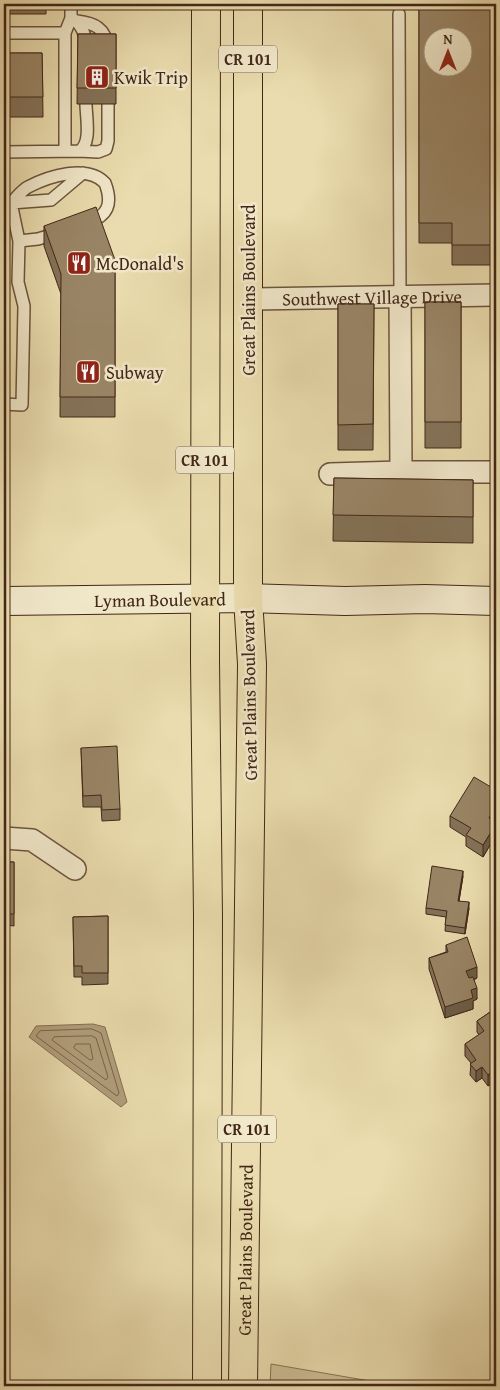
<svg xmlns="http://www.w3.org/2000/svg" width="500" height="1390" font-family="'Gentium Book Plus',serif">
	<rect width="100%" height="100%" fill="#eadcae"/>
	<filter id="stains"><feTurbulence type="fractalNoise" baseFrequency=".004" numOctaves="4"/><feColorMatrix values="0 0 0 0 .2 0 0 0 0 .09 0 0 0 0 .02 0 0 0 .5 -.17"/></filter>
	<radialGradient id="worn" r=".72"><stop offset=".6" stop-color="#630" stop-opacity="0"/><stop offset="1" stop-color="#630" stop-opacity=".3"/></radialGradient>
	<path fill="#cdbd94" stroke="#887256" d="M271 1364 399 1386H270Z"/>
	<path fill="#b19e7b" stroke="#856e53" d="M93 1024 105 1027 127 1102 121 1107 29 1037 36 1026Z"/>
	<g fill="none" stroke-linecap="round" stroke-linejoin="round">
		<path stroke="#7a624a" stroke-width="1" d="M92 1029 101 1033 119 1093 117 1096 36 1036 40 1031Z
			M92 1036 96 1038 108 1077 106 1080 52 1040 54 1037Z
			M76 1044H90L93 1059 90 1060 74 1048Z"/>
		<defs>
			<path id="lane" d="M71 4V18C83 24 86 36 86 49
				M399 14 400 296
				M77 21C94 23 106 28 107 47
				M4 33H65L71 18
				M65 33V151
				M79 151 98 152 106 149 108 141V104
				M4 152 79 151C92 144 86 117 86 104
				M4 199 11 203 19 241 18 282 24 306 22 405 4 404
				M11 203C16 198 22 190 28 187 49 176 87 164 105 183 113 204 108 216 87 223
				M11 203 51 200 83 173
				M19 241 38 239 58 233"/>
			<g id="street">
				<path d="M400 296 401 472H496"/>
				<path id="s1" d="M248 299 496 295"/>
				<path d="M330 474 401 472"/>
				<path d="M4 838 32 840 75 869"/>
			</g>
			<g id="secondary">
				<path id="s2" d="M4 601 248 598 345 601 425 599 496 601"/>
			</g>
			<g id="primary">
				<path d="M206 4 205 661 208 916 207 1386"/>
				<path id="s3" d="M243 1386 252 664 248 598V4"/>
			</g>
		</defs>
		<use href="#lane" stroke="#6c543e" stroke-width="14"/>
		<use href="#street" stroke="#6c543e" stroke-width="24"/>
		<use href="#secondary" stroke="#422718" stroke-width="30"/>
		<use href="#primary" stroke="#422718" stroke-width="30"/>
		<use href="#lane" stroke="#f1e8ca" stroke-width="11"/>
		<use href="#street" stroke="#f1e8ca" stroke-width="21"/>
		<use href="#secondary" stroke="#f1e8ca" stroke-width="28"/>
		<use href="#primary" stroke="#eadcae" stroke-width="28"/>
	</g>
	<path fill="#847258" stroke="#422718" d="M4 4H46V14H4Z
		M419 4H496V265H452V243H419Z
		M78 34H116V104H77Z
		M4 53H42L43 117H4Z
		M44 226 115 260V417H60L61 294 44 246Z
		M425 302H461V448H425Z
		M338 304H374L373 450H338Z
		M334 478 473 480V543L333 541Z
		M493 478H496V541H492Z
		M81 748 120 809V820L102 821 101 807H83Z
		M450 816 494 821 496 823V835L483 857 466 846V837L450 827Z
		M4 862H14V926L4 925Z
		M463 876 459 901 469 908 465 934 445 931 446 917 426 914V908Z
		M108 916V984L82 985V977H74L73 917Z
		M446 945 477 978 474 980 477 999 473 1001V1009L445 1018 429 969V958L446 952Z
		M496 1008V1080L488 1086 482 1078 476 1082 470 1075 471 1063 465 1056V1044L479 1035 477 1032V1021Z"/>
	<path fill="#6b5d47" stroke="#422718" d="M496 805V816L489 829V818Z
		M496 824V835L483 857V845Z
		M463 871V876L458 907V901Z
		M469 902V908L465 934V928Z
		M477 967V978L466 982V971Z
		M477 988V999L473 1001V1009L445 1018V1007L471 990Z
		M482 1067V1078L476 1082V1071Z
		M496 1069V1080L488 1086V1075Z"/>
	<path fill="#998566" stroke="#422718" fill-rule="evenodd" d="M4 4H46V8H4Z
		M419 4H496V245H452V223H419ZM432 38H462V68H432Z
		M78 34H116V88H77Z
		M4 53H42L43 97H4Z
		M96 207 115 260V397H60L61 274 44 226Z
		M425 302H461V422H425Z
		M338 304H374L373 424 338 425Z
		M334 478 473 480V517L333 515Z
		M493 478H496V515H492Z
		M117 746 120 809 102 810 101 795 83 796 81 748Z
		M474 777 496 790V805L489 818 496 823V824L483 845 466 835 471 828 450 816Z
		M4 862H14V914H4Z
		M432 866 463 871 458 901 469 902 465 928 445 925 447 911 426 908Z
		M108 916V973H82V966H74L73 917Z
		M467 937 477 967 466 971 469 978 473 977 477 988 471 990 473 998 445 1007 429 958 448 952 446 945Z
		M496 1008V1069L488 1075 482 1067 476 1071 470 1064 476 1060 465 1044 484 1031 477 1021Z"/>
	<defs>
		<symbol id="building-square" viewBox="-11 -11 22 22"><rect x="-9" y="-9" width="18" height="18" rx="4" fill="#8f2418" stroke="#f1e8ca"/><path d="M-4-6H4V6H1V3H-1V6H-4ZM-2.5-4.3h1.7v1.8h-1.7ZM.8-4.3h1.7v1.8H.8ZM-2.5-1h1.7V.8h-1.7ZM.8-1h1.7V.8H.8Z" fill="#fff"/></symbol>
		<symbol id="restaurant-square" viewBox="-11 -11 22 22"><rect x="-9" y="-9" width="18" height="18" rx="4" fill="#8f2418" stroke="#f1e8ca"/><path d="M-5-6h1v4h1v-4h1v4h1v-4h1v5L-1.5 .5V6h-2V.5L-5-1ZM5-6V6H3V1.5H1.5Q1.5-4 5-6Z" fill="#fff"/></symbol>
	</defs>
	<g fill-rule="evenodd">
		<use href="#building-square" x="83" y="63" width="28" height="28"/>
		<use href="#restaurant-square" x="65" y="249" width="28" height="28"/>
		<use href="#restaurant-square" x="74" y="358" width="28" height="28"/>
	</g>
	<g text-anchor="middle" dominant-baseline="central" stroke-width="5" stroke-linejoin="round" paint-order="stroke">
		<g fill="#f1e8ca" stroke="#76614d" stroke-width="1">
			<rect x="219" y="45.5" width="58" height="27" rx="4"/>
			<rect x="176" y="446.5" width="58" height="27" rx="4"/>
			<rect x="218" y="1115.5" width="58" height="27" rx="4"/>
		</g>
		<g font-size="16" font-weight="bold" fill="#422718">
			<text x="248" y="59">CR 101</text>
			<text x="205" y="460">CR 101</text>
			<text x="247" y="1129">CR 101</text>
		</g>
		<g font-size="18" fill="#422718" stroke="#f1e8ca" text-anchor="start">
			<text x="114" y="77">Kwik Trip</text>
			<text x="96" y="263">McDonald's</text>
			<text x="106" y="372">Subway</text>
		</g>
		<g font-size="18" fill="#422718" stroke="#f1e8ca">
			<text transform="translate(248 290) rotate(-90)">Great Plains Boulevard</text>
			<text stroke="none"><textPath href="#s1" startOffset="124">Southwest Village Drive</textPath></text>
			<text stroke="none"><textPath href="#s2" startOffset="156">Lyman Boulevard</textPath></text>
			<text transform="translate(249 695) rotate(-91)">Great Plains Boulevard</text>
			<text stroke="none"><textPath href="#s3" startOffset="136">Great Plains Boulevard</textPath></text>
		</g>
	</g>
	<rect width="500" height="1390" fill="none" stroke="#eadcae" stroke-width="20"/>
	<rect x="5" y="5" width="490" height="1380" fill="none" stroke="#422718" stroke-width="2.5"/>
	<rect x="10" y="10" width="480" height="1370" fill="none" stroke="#422718"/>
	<g transform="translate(448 52)"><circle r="24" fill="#f1e8ca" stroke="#ab9b83"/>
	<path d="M0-4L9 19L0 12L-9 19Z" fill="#8f2418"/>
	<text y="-8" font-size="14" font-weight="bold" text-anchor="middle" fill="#422718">N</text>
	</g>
	<rect width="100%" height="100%" filter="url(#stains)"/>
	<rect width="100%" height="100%" fill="url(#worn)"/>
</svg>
